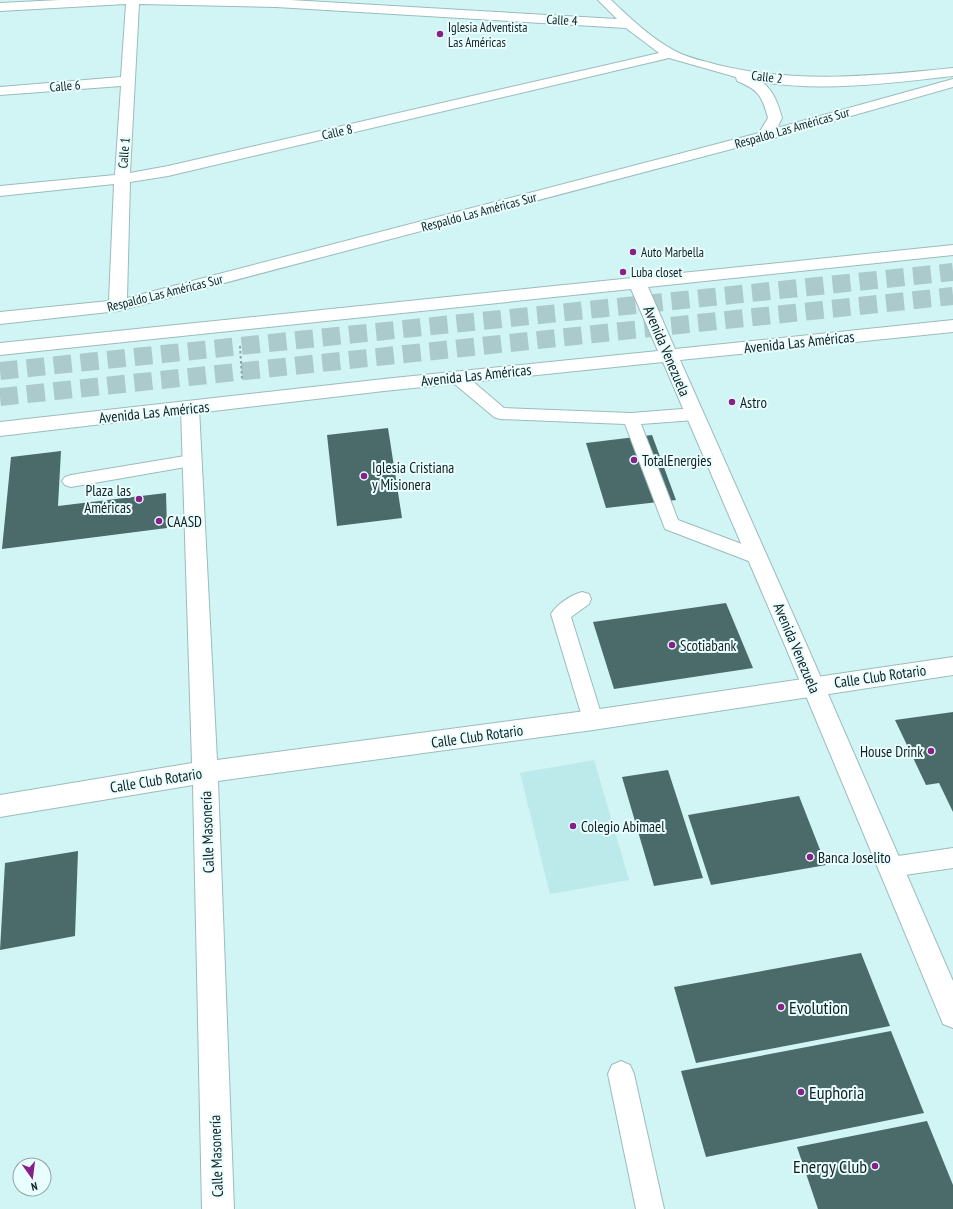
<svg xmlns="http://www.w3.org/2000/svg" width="953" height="1209" font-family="'PT Sans Narrow',sans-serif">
	<rect width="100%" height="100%" fill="#d1f4f5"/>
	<path fill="#bce9ea" d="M594 760 629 880 550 894 520 773Z"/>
	<path fill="#4b6b6b" d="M388 428 402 518 337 526 327 435Z
		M652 435 676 500 606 508 586 443Z
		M61 451 58 506 166 493 167 528 2 549 11 457Z
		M726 603 753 668 614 689 593 622Z
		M953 712V812L939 783 926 785 895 720Z
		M668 770 703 878 654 886 622 777Z
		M799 796 826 865 711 885 688 815Z
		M78 851 75 936 0 950 5 863Z
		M861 953 890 1026 696 1063 674 987Z
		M891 1031 924 1113 706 1157 681 1071Z
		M927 1121 953 1185V1209H818L797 1147Z"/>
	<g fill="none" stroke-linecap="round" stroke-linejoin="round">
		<path stroke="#abcacb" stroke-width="18" stroke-dasharray="18 9" stroke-linecap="butt" d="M0 371 953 272
			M0 397 953 296"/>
		<defs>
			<path id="lane" d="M457 372 463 373 504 408 631 413 695 408 701 410 703 414 701 418 695 420 641 424 678 520 763 552 766 557 763 562 757 564 751 562 665 529 625 424 500 419 494 417 451 381 449 377 451 373Z
				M191 455 197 457 200 461 197 465 71 487 65 485 62 481 65 477 71 475Z
				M582 592 589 594 591 599 589 604 571 617 603 720 600 726 593 729 586 726 583 720 551 614C557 604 571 595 582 592Z
				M953 848V868L891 877 883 874 880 867 883 860 891 857Z
				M621 1061 630 1065 634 1074 664 1209H636L608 1074 612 1065Z"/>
			<path id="street" d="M60 0H290L617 19 598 0H611C631 19 651 38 675 51 688 58 704 61 718 65 795 84 875 76 953 68V76C890 83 824 92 762 82 774 91 778 104 782 118L777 128 953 79V87L770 139 118 311 0 324V312L109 301 114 184 0 196V186L115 175 121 86 0 95V87L121 77 126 4 0 11V3ZM139 4 276 7 626 28 659 53 168 166 130 173ZM669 58 736 77 737 81C759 90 762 96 768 118L759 133 127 298 130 182 168 176Z
				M190 402 197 403 199 408 217 760 593 710 953 657V675L593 730 218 781 234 1209H202L193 785 0 817V795L192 763 181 408 183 403Z"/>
			<path id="primary" d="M953 245V255L648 287 675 349 953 320V332L680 360 808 648 953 981V1028L943 1024 786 648 663 362 384 391 0 436V422L384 379 658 351 631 289 0 355V343Z"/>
		</defs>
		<use href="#lane" stroke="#9abcbc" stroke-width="2"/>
		<use href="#street" stroke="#9abcbc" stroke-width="2"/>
		<use href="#primary" stroke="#9abcbc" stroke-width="2"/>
		<path stroke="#8ba5a6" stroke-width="2" stroke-dasharray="2.5 2.5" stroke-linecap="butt" d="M240 346 242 379"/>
		<use href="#lane" fill="#fff" fill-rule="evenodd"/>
		<use href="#street" fill="#fff" fill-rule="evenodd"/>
		<use href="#primary" fill="#fff" fill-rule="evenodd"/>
	</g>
	<g fill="#862189" stroke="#e9feff" stroke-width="1.5">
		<circle cx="440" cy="34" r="4"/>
		<circle cx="633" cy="252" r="4"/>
		<circle cx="623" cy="272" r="4"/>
		<circle cx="732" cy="402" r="4"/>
		<circle cx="634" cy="460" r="4"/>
		<circle cx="364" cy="476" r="4"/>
		<circle cx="139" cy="499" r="4"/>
		<circle cx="159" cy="521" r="4"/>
		<circle cx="672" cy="645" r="4"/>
		<circle cx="931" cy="751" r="4"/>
		<circle cx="573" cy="826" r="4"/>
		<circle cx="810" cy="857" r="4"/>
		<circle cx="781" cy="1007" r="4"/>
		<circle cx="801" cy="1092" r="4"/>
		<circle cx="875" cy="1166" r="4"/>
	</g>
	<g text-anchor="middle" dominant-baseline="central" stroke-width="4" stroke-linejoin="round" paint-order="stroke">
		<g font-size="13" fill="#132021" stroke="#e9feff">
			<text transform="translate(562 20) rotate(3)">Calle 4</text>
			<text transform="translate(767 77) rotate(6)">Calle 2</text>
			<text transform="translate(65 86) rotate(-5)">Calle 6</text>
			<text transform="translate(792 128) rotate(-16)">Respaldo Las Américas Sur</text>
			<text transform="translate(337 132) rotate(-13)">Calle 8</text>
			<text transform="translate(124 153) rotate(-85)">Calle 1</text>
			<text transform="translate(479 212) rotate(-15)">Respaldo Las Américas Sur</text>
			<text transform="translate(165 293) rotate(-14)">Respaldo Las Américas Sur</text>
		</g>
		<g font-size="13" fill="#132021" stroke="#e9feff" text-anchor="start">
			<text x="448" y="27">Iglesia Adventista<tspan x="448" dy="15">Las Américas</tspan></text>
			<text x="641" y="252">Auto Marbella</text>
			<text x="631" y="272">Luba closet</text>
		</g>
		<g font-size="15" fill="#132021" stroke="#e9feff">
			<text transform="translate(799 342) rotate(-6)">Avenida Las Américas</text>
			<text transform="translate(667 351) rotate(67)">Avenida Venezuela</text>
			<text transform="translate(476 375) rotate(-6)">Avenida Las Américas</text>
			<text transform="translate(154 412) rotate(-6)">Avenida Las Américas</text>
			<text transform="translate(797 648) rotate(67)">Avenida Venezuela</text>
			<text transform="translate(880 676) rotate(-8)">Calle Club Rotario</text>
			<text transform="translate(477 736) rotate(-8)">Calle Club Rotario</text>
			<text transform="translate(156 780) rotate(-9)">Calle Club Rotario</text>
			<text transform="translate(207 832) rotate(-92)">Calle Masonería</text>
			<text transform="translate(216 1156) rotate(-92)">Calle Masonería</text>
		</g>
		<g font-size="15" fill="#132021" stroke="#e9feff" text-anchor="start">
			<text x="740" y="402">Astro</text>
			<text x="642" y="460">TotalEnergies</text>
			<text x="372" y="467">Iglesia Cristiana<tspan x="372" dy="17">y Misionera</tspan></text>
			<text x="131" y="490" text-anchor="end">Plaza las<tspan x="131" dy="17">Américas</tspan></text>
			<text x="167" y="521">CAASD</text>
			<text x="680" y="645">Scotiabank</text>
			<text x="923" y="751" text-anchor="end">House Drink</text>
			<text x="581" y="826">Colegio Abimael</text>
			<text x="818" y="857">Banca Joselito</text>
		</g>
		<g font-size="18" fill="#132021" stroke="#e9feff" text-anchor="start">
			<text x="789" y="1007">Evolution</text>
			<text x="809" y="1092">Euphoria</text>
			<text x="867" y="1166" text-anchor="end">Energy Club</text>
		</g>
	</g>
	<g transform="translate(32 1177) rotate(166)"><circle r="19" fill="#e9feff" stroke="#93a5a6"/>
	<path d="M0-3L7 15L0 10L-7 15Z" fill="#862189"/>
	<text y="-6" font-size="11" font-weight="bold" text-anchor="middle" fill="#132021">N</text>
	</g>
</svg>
